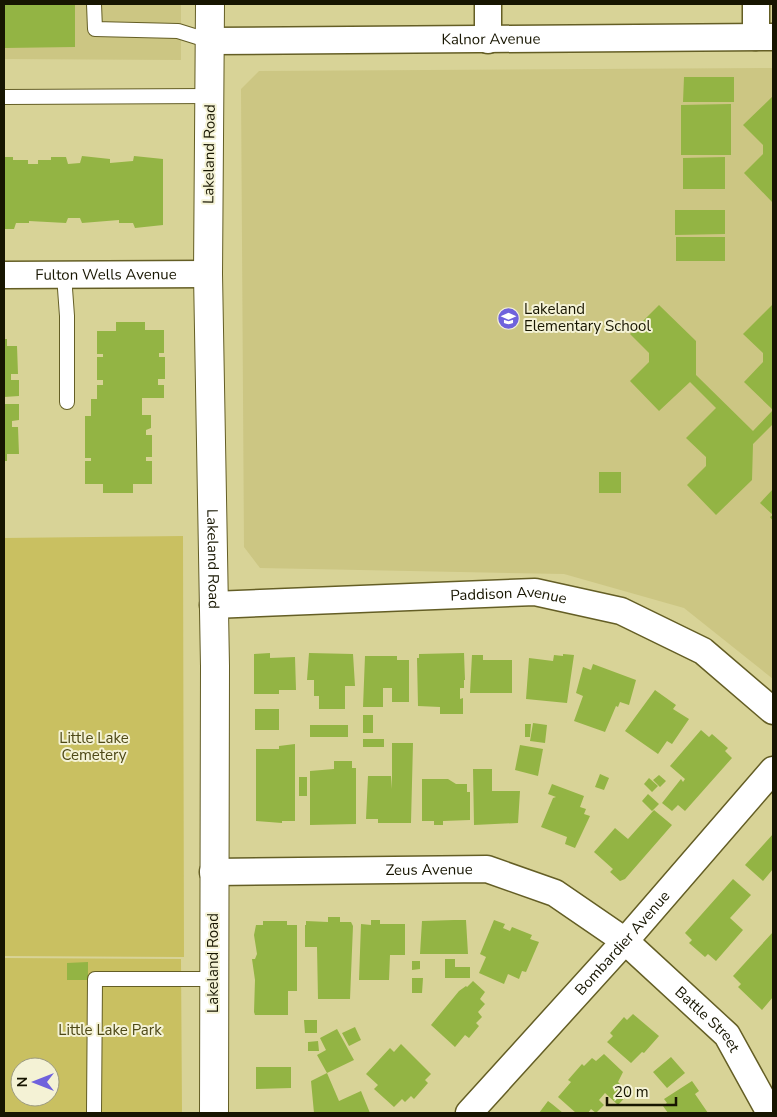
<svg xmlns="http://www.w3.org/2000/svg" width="777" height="1117" font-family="'Nunito Sans',sans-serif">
	<rect width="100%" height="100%" fill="#d8d397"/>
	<path fill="#ccc683" d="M4 4H181V60L4 59Z
		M773 68V679L684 608 564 574 260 568 244 547 241 89 259 71Z"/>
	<path fill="#c9c061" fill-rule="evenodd" d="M183 536 184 957 4 956V538Z
		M4 958 181 959 182 1113H4ZM20 1067H50V1097H20Z"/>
	<path fill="#93b444" d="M4 4H75V47L4 48Z
		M684 77H734V102H683Z
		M773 96V203L744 173 763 154V145L743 125Z
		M731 104V155H681V105Z
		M82 156 110 159V163L133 161 134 156 163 159V225L135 228 133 223H119V220L82 223 80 218H68L66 223 29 221V223H16L14 229H4V157H13V160H28V164H38V160H51V157H66L68 164 80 163Z
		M725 157V189H683V158Z
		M675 210H725V234L675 235Z
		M676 237H725V261H676Z
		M773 304V410L744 382 763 362V353L743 334Z
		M659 305 696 341V375L753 431 773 410V424L753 444 752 480 716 515 687 485 706 466V457L686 438 716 408 690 382 659 411 630 381 649 362V353L630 334Z
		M116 322H145V330H164V353H159V357H165V379H158V385H164V398H142V415H151V428L146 430V435H152V457H146V461H152V484H133V493H103V484H85V461H91V458H85V416H91V399H97V385H103V380H97V357H103V354H97V331H116Z
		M4 339H7V346H17L18 374H11V380H19V396L4 397Z
		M4 404H19V420L12 421V427H18L19 454H7V461H4Z
		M599 472H621V493H599Z
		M773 489V521L770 517 773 515 760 503Z
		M270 653V658L295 657 296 690H279V694H254V654Z
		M309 653 353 654 355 686H345V709H319V696H314V680H307Z
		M464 653 465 680H464V688H460V699L463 698V714H440V707L418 706 417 658H419V654Z
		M563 654 574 655 567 703 526 699 529 658 553 661 554 655 563 656Z
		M472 655H483V660H512V693H470Z
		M365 656H397V660H409V702H392V688H383V707H363Z
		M593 664 636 680 629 705 620 702 618 707 616 706 605 732 574 721 583 696 576 693 583 667 591 670Z
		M655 690 676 705 673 709 689 719 672 744 667 741 658 754 625 731Z
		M255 709H279V730H255Z
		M363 715H373V733H363Z
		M533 723 547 725 545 743 530 741Z
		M525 724H531L530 737H525Z
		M310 725H348V737H310Z
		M701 730 709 737 712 734 728 748 725 751 732 758 685 811 678 805 672 811 662 803 681 779 683 782 685 779 670 766Z
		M363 739H384V747H363Z
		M392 743H413L411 823H378V819H366L368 776H391L392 789Z
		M295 744V821H282V823L256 821V749H279V746Z
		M520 745 543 749 538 776 515 770Z
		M334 761H352V768H356V824L310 825V771L334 769Z
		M473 769H492V791H520L518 823 474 825Z
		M600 774 609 778 604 790 595 787Z
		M659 775 666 781 660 787 653 780Z
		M299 777H307V796H299Z
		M649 778 658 786 652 792 644 784Z
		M422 779H448L456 784H467V792H470V820L443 821V825H434V821H422Z
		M552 784 584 796 580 807 586 809 584 814 590 816 575 848 565 844 567 837 541 827 553 798 556 797 548 794Z
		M648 794 659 804 652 811 642 801Z
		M654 810 672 825 625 879 620 881 610 872 613 869 594 852 615 828 628 839Z
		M773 834V869L763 881 745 865Z
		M733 879 751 895 730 918 743 930 716 961 708 954 705 957 689 943 692 940 685 933Z
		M328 917H340V922H351L353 926 350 999H318L317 947H305V925H306V921L328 922Z
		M371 920H380V924H405V955H390L389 980H359L361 924 371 925Z
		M454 920H466L468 954H420L422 921Z
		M494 920 505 924 503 928 510 931 512 927 532 935 530 939 539 942 526 972 522 971 519 979 508 974 504 984 479 973 486 957 480 954Z
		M263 921H287V925H297V991H288V1015H255L254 1012 255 980 252 959H255L257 954 254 935 256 925H263Z
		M773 932V997L762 1010 738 987 741 984 733 976Z
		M445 959H455V967H470V978H445Z
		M412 961H420V969L412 970Z
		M88 962V980H67V963Z
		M412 978H423L422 993H412Z
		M473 981 485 992 480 999 485 1004 478 1012 482 1017 476 1023 479 1026 469 1038 465 1035 455 1047 431 1025 459 991 466 986 467 987Z
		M633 1014 659 1036 644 1053 642 1052 631 1063 607 1042 613 1036 610 1033 624 1017 627 1020Z
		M304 1020H317V1033H305Z
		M355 1027 361 1040 349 1046 342 1033Z
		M337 1029 354 1060 327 1073 317 1055 326 1050 320 1038Z
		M318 1041 319 1051H308V1042Z
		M401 1044 431 1074 425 1080 428 1083 414 1099 411 1096 405 1102 402 1099 394 1107 374 1089 378 1085 366 1074 390 1048 394 1052Z
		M604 1054 623 1072 618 1082 629 1093 618 1105 605 1093 599 1100 604 1105 596 1113 591 1109 588 1113H576L558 1097 571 1082 568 1080 582 1064 584 1066 592 1058 596 1061Z
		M671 1057 685 1073 667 1088 653 1072Z
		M256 1067H291V1088L256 1089Z
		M327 1073 339 1101 361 1091 370 1113H314L311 1081Z
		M692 1081 699 1091 695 1094 708 1113H668L663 1106 667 1103 664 1099Z
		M548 1101 552 1104 563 1113H539Z"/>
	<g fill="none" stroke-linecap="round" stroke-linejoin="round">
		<defs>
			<path id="lane" d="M94 4 95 29 178 31 210 41
				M4 97 210 96
				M64 275 67 316V402
				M94 1113 95 979H214"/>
			<g id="street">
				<path d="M488 4V40"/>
				<path d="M756 4V37"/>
				<path id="s1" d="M210 41 773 37"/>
				<path id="s2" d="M4 275 208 274"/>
				<path id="s3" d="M213 605 535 592 621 611 703 651 773 711"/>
				<path id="s4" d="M213 872 487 869 555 893 625 941 727 1035 770 1113"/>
				<path id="s5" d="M469 1113 625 941 773 770"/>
			</g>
			<g id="secondary">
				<path id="s6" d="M210 4 208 274 215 666 214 1113"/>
			</g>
		</defs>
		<use href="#lane" stroke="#645e25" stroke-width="16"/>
		<use href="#street" stroke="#645e25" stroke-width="29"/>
		<use href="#secondary" stroke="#645e25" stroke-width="30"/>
		<use href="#lane" stroke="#fff" stroke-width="14"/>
		<use href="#street" stroke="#fff" stroke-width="26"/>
		<use href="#secondary" stroke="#fff" stroke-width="28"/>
	</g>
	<defs>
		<symbol id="school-disc" viewBox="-11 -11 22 22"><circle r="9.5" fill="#6f62dc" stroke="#f4f2d5"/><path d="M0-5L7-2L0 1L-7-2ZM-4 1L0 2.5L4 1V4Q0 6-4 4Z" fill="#fff"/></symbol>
	</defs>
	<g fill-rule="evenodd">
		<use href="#school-disc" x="496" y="306" width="25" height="25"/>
	</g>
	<g text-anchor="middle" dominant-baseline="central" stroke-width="4" stroke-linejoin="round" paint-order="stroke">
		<g font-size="15" fill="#171501" stroke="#f4f2d5">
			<text stroke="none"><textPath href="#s1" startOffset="281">Kalnor Avenue</textPath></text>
			<text transform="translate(209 154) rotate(-89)">Lakeland Road</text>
			<text stroke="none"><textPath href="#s2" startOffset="102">Fulton Wells Avenue</textPath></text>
			<text stroke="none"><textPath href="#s6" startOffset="555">Lakeland Road</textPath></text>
			<text stroke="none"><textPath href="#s3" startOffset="296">Paddison Avenue</textPath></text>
			<text stroke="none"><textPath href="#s4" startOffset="216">Zeus Avenue</textPath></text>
			<text stroke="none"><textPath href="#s5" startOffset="229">Bombardier Avenue</textPath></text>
			<text transform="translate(213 963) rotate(-90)">Lakeland Road</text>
			<text stroke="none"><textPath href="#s4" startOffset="545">Battle Street</textPath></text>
		</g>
		<g font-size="15" fill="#171501" stroke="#f4f2d5" text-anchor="start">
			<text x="524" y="309">Lakeland<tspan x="524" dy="17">Elementary School</tspan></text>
		</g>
		<g font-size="15" fill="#4d4816" stroke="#f4f2d5">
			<text x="94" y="738">Little Lake<tspan x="94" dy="17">Cemetery</tspan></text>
			<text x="110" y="1030">Little Lake Park</text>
		</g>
	</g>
	<rect width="777" height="1117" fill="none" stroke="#171501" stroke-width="10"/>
	<g transform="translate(35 1082) rotate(270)"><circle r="24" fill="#f4f2d5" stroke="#9c9a80"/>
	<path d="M0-4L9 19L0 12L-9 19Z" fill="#6f62dc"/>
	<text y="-8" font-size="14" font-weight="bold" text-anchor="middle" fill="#171501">N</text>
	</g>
	<path d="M607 1097v8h69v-8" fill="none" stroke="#171501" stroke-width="2.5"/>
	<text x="614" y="1097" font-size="15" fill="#171501" stroke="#f4f2d5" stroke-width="4" paint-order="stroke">20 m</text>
</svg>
